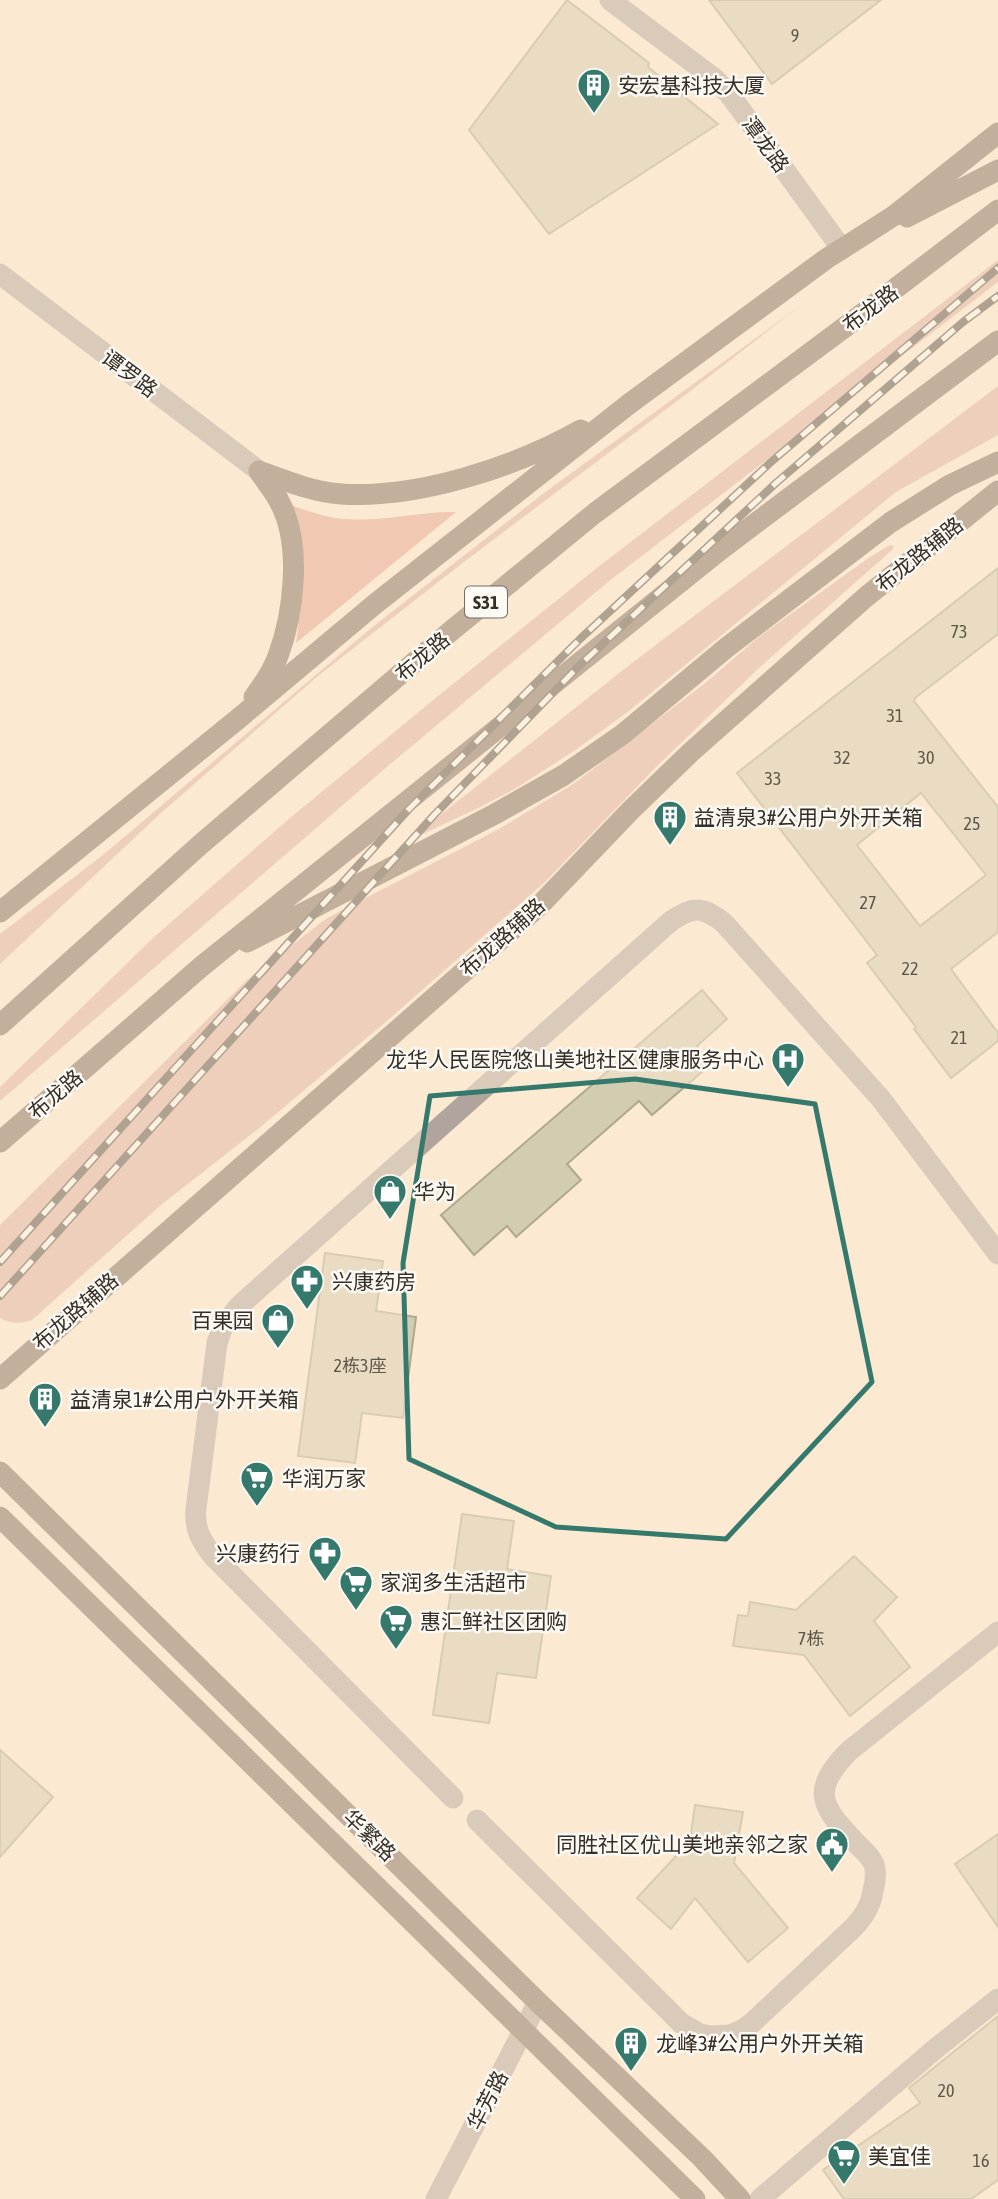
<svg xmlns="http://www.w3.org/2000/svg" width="998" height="2199" font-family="'Asap Condensed','Noto Sans SC',sans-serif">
	<rect width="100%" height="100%" fill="#fbead1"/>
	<path fill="#dcafa2" d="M998 260V282L608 582 388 766 0 1101V1087L153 938 290 818 432 701 598 567Z
		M800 306 693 389 460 565 318 676 161 813 0 964V934L103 855 370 629 544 493Z
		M998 386V435L896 492 629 711 574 751 513 790 478 808 421 835 395 851 628 666Z
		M890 545 894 546 892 550 759 668 656 767 545 882 388 1020 258 1129 161 1205 32 1320C20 1324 12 1324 0 1318V1225L249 978 327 918 499 829 572 785 704 684 760 636 870 557Z"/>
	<path fill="#e5a18d" d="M293 506C311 512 328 518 346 519 383 522 420 511 456 512L296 643C303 597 302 552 293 506Z"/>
	<path fill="#d2cdb1" stroke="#aea88d" stroke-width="2" fill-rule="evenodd" d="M567 0 649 63 648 67 718 124 549 234 469 130Z
		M709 0H881L772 84Z
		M998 568V634L915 698 914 701 998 807V932L951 969 998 1033V1041L951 1078 914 1029 916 1027 867 963 877 955 737 773ZM921 793 986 875 920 926 857 845Z
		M702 990 727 1019 697 1046 711 1064 652 1115 639 1101 567 1164 581 1180 516 1237 507 1226 474 1255 441 1215Z
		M325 1253 383 1261 376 1311 416 1317 403 1418 362 1413 355 1463 298 1456Z
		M462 1514 514 1521 507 1569 551 1576 536 1678 497 1673 489 1723 433 1715Z
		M854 1556 897 1597 874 1621 910 1667 850 1716 804 1655 733 1646 738 1615 748 1616 750 1602 796 1610Z
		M0 1750 53 1797 0 1857Z
		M695 1805 743 1812 734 1863 788 1928 748 1962 695 1898 671 1929 637 1898 690 1841Z
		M998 1834V1927L955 1864Z
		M998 2016V2180L971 2199H844L823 2170 920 2103 909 2088Z"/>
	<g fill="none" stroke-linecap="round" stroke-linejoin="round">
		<path stroke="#b0a49c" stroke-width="21" d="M610 0 715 79 730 95 842 249
			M0 274 259 471
			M453 1798 213 1556C201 1541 194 1528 196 1509L217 1343 222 1329 239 1306 671 921C694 906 702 906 724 923L881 1099 998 1254
			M477 1820 681 2023 700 2034 711 2036 730 2035 742 2030 752 2023 853 1928C863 1918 871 1905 873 1891 875 1884 876 1877 875 1869 874 1860 867 1854 861 1848 825 1810 806 1794 849 1751L998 1632
			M436 2199 538 2002
			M760 2199 934 2050 998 1999"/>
		<path stroke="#7c695b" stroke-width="21" d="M907 217 998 170
			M259 471C286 481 313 492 341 494 418 499 515 467 581 430
			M254 697C263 685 273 670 278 656 294 613 302 544 280 503 275 492 266 482 259 471
			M0 912 238 719 375 604 629 404 826 259 895 215 998 133
			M247 942 495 814 564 775 623 734 726 648 891 522 950 485 998 462
			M0 1025 201 844 451 631 595 513 845 327 998 210
			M0 1142 202 966 720 550 998 341
			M0 1379 540 905 630 811 691 752 867 596 998 491
			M0 1472 538 2002 702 2158 740 2199
			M0 1517 695 2199"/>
		<defs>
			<path id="rail" d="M0 1262 409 809 580 639 771 462 998 268
				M0 1296 435 814 580 665 776 483 963 322 998 296"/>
		</defs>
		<use href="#rail" stroke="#554d41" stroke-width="8"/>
		<use href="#rail" stroke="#fdf9f4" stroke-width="5" stroke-dasharray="16" stroke-linecap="butt"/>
	</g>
	<path d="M0 0H998V2199H0ZM635 1079 815 1104 872 1382 726 1539 556 1527 409 1459 403 1263 430 1096Z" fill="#fbead1" fill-opacity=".55" fill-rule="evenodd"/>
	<path fill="none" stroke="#35796c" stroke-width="5" stroke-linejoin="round" d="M635 1079 815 1104 872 1382 726 1539 556 1527 409 1459 403 1263 430 1096Z"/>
	<defs>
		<symbol id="building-pin" viewBox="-11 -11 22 30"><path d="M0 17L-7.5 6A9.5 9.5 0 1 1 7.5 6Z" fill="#35796c" stroke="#fdf9f4"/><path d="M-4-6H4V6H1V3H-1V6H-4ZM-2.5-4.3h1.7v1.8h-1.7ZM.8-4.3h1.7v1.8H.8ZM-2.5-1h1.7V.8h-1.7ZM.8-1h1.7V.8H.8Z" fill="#fff"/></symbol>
		<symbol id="hospital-pin" viewBox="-11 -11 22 30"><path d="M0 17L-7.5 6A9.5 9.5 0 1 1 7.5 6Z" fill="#35796c" stroke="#fdf9f4"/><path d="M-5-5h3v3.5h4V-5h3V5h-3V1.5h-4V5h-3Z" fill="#fff"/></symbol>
		<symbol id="shop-pin" viewBox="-11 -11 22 30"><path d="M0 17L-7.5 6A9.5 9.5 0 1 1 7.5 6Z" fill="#35796c" stroke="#fdf9f4"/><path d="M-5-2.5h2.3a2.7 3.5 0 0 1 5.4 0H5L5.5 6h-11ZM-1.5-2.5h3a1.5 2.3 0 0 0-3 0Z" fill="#fff"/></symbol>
		<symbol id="pharmacy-pin" viewBox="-11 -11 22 30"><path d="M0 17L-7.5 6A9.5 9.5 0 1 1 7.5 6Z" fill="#35796c" stroke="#fdf9f4"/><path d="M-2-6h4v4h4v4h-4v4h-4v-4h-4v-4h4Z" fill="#fff"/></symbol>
		<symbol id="supermarket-pin" viewBox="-11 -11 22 30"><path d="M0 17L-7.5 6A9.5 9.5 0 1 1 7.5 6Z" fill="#35796c" stroke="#fdf9f4"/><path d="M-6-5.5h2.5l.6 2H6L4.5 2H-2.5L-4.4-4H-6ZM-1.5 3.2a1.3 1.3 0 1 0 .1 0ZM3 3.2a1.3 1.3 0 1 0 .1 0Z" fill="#fff"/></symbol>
		<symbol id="civic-pin" viewBox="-11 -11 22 30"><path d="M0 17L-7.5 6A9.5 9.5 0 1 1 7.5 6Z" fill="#35796c" stroke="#fdf9f4"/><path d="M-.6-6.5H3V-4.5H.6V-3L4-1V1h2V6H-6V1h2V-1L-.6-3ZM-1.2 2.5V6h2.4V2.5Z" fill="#fff"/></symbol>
	</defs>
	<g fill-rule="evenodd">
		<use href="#building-pin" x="575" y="66" width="38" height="52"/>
		<use href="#building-pin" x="651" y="798" width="38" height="52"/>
		<use href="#hospital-pin" x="769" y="1040" width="38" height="52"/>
		<use href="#shop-pin" x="371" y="1172" width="38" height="52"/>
		<use href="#pharmacy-pin" x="288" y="1262" width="38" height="52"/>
		<use href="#shop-pin" x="259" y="1301" width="38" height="52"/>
		<use href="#building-pin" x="26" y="1380" width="38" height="52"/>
		<use href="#supermarket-pin" x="238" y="1459" width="38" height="52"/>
		<use href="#pharmacy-pin" x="306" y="1534" width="38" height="52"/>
		<use href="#supermarket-pin" x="337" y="1563" width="38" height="52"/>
		<use href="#supermarket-pin" x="377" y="1602" width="38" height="52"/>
		<use href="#civic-pin" x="813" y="1825" width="38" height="52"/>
		<use href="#building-pin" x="612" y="2024" width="38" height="52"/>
		<use href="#supermarket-pin" x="825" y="2137" width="38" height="52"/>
	</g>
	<g text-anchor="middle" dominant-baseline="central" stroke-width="5" stroke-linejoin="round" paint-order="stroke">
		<g font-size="18" fill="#5c5648">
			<text x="795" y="35">9</text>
			<text x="959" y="631">73</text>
			<text x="895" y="715">31</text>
			<text x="842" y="757">32</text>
			<text x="926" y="757">30</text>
			<text x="773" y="778">33</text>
			<text x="972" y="823">25</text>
			<text x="868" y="902">27</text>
			<text x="910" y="968">22</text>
			<text x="959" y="1037">21</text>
			<text x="360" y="1365">2栋3座</text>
			<text x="811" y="1638">7栋</text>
			<text x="946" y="2090">20</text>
			<text x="981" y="2160">16</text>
		</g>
		<rect fill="#fdf9f4" stroke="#716c63" stroke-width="2" x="465" y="586.5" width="42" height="31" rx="5"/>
		<g font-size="19" font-weight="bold" fill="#352f25">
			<text x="486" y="602">S31</text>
		</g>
		<g font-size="21" fill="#352f25" stroke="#fdf9f4" text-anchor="start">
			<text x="618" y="85">安宏基科技大厦</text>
			<text x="694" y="817">益清泉3#公用户外开关箱</text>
			<text x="764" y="1059" text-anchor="end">龙华人民医院悠山美地社区健康服务中心</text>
			<text x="414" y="1191">华为</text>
			<text x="332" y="1281">兴康药房</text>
			<text x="254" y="1320" text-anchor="end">百果园</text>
			<text x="70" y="1399">益清泉1#公用户外开关箱</text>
			<text x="282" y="1478">华润万家</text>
			<text x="300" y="1553" text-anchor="end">兴康药行</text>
			<text x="380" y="1582">家润多生活超市</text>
			<text x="420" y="1621">惠汇鲜社区团购</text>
			<text x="808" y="1844" text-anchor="end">同胜社区优山美地亲邻之家</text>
			<text x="656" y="2043">龙峰3#公用户外开关箱</text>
			<text x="868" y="2156">美宜佳</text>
		</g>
		<g font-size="21" fill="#352f25" stroke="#fdf9f4">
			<text transform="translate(766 144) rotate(54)">潭龙路</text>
			<text transform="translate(870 308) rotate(-37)">布龙路</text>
			<text transform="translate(130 373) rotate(37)">谭罗路</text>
			<text transform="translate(919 554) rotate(-39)">布龙路辅路</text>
			<text transform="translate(422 656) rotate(-40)">布龙路</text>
			<text transform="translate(502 937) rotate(-42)">布龙路辅路</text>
			<text transform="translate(55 1094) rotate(-41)">布龙路</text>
			<text transform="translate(75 1311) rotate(-41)">布龙路辅路</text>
			<text transform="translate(370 1835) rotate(44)">华繁路</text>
			<text transform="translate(487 2100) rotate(-63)">华芳路</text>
		</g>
	</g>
</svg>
